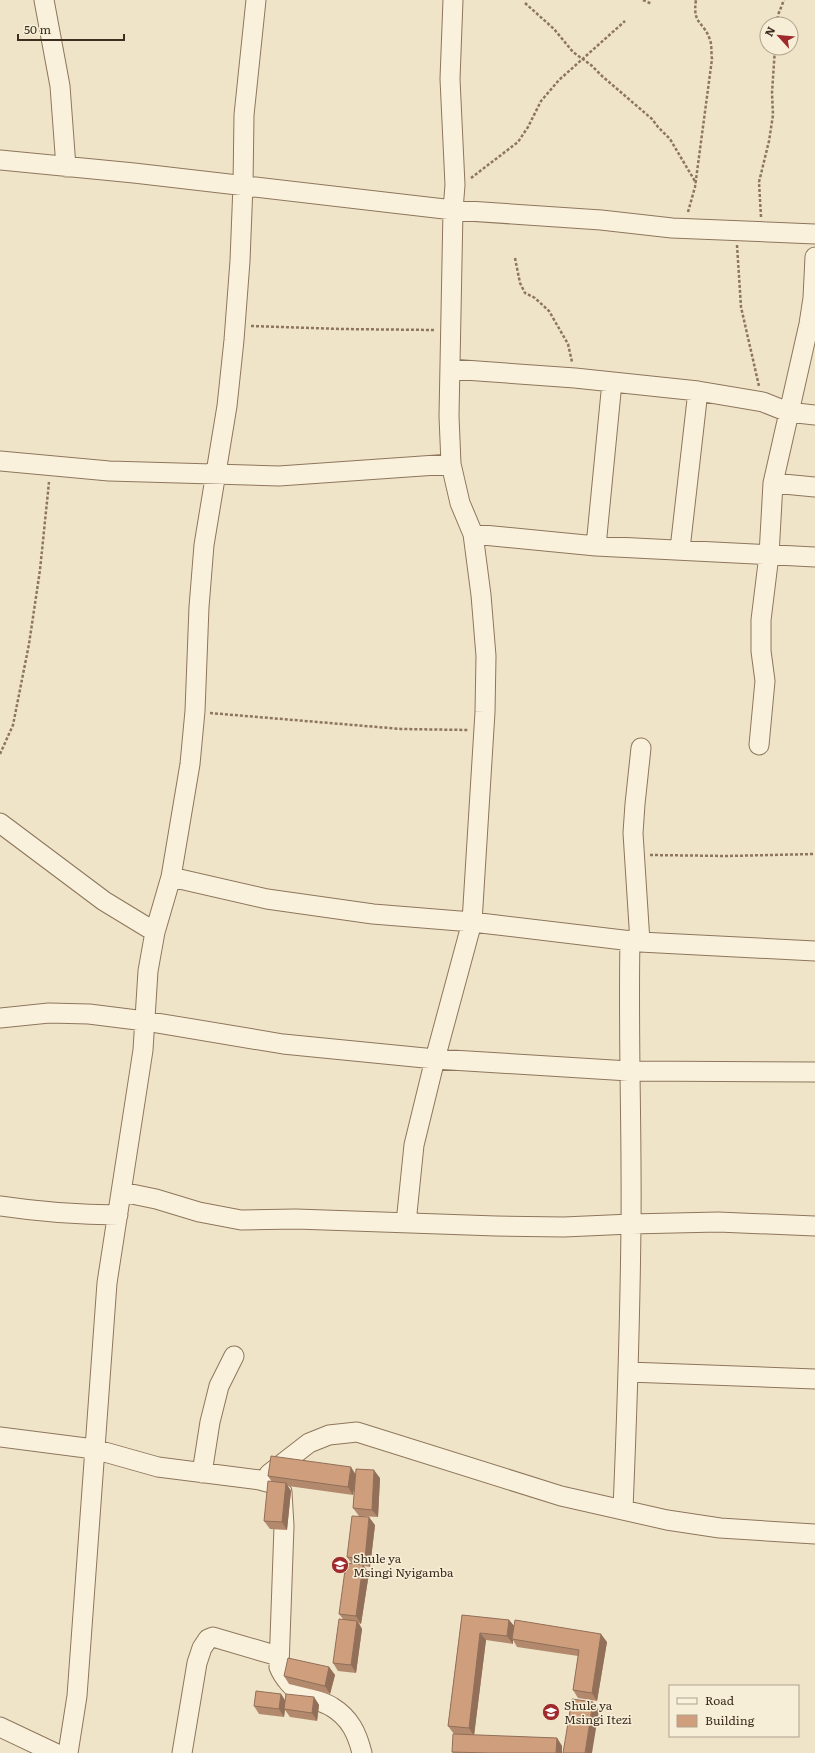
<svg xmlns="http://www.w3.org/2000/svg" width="815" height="1753" font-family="Literata,serif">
	<rect width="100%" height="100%" fill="#f0e4c8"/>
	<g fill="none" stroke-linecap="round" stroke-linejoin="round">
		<defs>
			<path id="minor" d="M44 0 60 86 66 167
				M0 160 134 173 453 210 601 220 672 228 815 234
				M450 369 575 378 698 391 763 402 788 412 815 415
				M0 461 109 471 279 476 451 464
				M773 483 815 487
				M473 534 596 546 815 557
				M596 546 612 382
				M680 549 698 391
				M759 745 765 681 761 651V620L769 555 773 483 809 324 813 298 815 257
				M0 823 104 901 155 932
				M171 877 267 899 373 914 472 922 640 942 815 951
				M640 942 633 833 635 804 641 748
				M0 1018 49 1013 89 1014 145 1021 283 1044 435 1059 629 1071 815 1072
				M122 1192 156 1199 199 1212 241 1220 296 1219 496 1226 564 1227 631 1224 718 1222 815 1226
				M0 1206C40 1212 78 1215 118 1215
				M406 1223 414 1145 435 1059 472 922 485 712 486 656 481 595 473 534 460 503 451 464 449 416 453 210 455 185 450 79 453 0
				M628 1372 815 1379
				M0 1437 94 1449 158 1467 260 1480 271 1483 282 1492 284 1526 279 1667C283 1677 293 1689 303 1695 312 1700 323 1701 332 1707 350 1718 357 1733 362 1753
				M202 1473 210 1422 219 1386 234 1356
				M269 1474 309 1443 329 1435 357 1432 561 1496 667 1520 720 1528 815 1534
				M623 1509C627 1414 630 1319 631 1225 632 1130 628 1035 630 940
				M0 1727 55 1753
				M68 1753 77 1696 107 1283 143 1050 148 971 155 932 171 877 190 764 195 711 199 607 204 545 227 406 234 340 240 261 243 185 244 115 256 0
				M182 1753 197 1663 202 1648 208 1639 213 1637 278 1656"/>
		</defs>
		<use href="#minor" stroke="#8d765c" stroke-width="21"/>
		<path stroke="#8d765c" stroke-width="2.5" stroke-dasharray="3 2" stroke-linecap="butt" d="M643 0 652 4
			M525 3 554 29 573 52 591 65 602 76 652 119 658 127 670 139 696 183
			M777 24 778 15 784 0
			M471 178 518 142 528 127 541 101 559 80 625 21
			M688 212 695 187 712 59C711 53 712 45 710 40 704 21 692 25 696 0
			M761 217 759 182 769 141 773 115 772 93 775 48
			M737 245 741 307 759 386
			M515 258 520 283 525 293 535 298 549 311 568 344 572 362
			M251 326 341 329 434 330
			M210 713 401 729 468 730
			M0 754 13 725 29 644 40 570 49 482
			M650 855 727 856 815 854"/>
		<use href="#minor" stroke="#faf1dc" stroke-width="19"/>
	</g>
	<path fill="#b2896c" d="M355 1474 380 1478 378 1517 359 1516 353 1508 355 1482 353 1495 288 1486 291 1491 287 1530 270 1529 264 1521 272 1482 268 1476Z
		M375 1525 370 1567 364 1566 369 1573 361 1624 359 1623 362 1629 356 1673 338 1671 333 1663 343 1619 339 1614 352 1564 347 1557Z
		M462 1615 509 1620 514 1626 607 1642 597 1701 578 1698 573 1690 578 1656 517 1647 513 1640V1644L486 1640 474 1735 557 1738 562 1746V1753H453L452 1752 461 1735 454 1734 448 1726Z
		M329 1667 335 1675 330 1694 289 1684 284 1676Z
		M281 1694 285 1701 314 1697 319 1705 317 1721 290 1717 285 1710 284 1717 259 1714 254 1706Z"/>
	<path fill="#916f58" d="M351 1467 356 1475 353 1495 348 1487Z
		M374 1470 380 1478 378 1517 372 1510Z
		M286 1483 291 1491 287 1530 282 1522Z
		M369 1517 375 1525 370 1567 365 1559Z
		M363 1565 369 1573 361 1624 356 1616Z
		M509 1620 515 1627 512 1639 513 1640V1644L507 1636Z
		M357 1621 362 1629 356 1673 351 1665Z
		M480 1633 486 1640 474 1736 469 1728Z
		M601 1634 607 1642 597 1701 592 1693Z
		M329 1667 335 1675 330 1694 325 1686Z
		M281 1694 286 1702 284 1717 279 1709Z
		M314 1697 319 1705 317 1721 312 1713Z
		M593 1702 599 1710 592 1753H585Z
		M557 1738 562 1746V1753H556Z"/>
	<path fill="#cf9f7d" stroke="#916f58" d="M271 1456 351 1467 348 1487 268 1476Z
		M356 1469 374 1470 372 1510 353 1508Z
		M268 1481 286 1483 282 1522 264 1521Z
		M352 1516 369 1517 365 1559 347 1557Z
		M346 1563 363 1565 356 1616 339 1614Z
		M462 1615 509 1620 507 1636 480 1633 469 1728 448 1726Z
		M339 1619 357 1621 351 1665 333 1663Z
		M515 1620 601 1634 592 1693 573 1690 579 1650 512 1639Z
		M288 1658 329 1667 325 1686 284 1676Z
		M256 1691 281 1694 279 1709 254 1706Z
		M286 1694 314 1697 312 1713 284 1709Z
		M572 1699 593 1702 585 1753H563Z
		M453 1734 557 1738 556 1753H489L452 1752Z"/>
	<defs>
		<symbol id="school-disc" viewBox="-11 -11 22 22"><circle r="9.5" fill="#9e2a2b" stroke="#f7eed8"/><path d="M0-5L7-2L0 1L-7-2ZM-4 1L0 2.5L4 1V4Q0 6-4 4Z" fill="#fff"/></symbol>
	</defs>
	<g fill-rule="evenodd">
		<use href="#school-disc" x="330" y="1555" width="20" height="20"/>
		<use href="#school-disc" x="541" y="1702" width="20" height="20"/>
	</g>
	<g text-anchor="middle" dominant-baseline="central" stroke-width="3" stroke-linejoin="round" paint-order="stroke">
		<g font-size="12" fill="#3d2e20" stroke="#f7eed8" text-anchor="start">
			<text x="353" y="1558">Shule ya<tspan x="353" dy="14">Msingi Nyigamba</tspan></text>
			<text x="564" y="1705">Shule ya<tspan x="564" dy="14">Msingi Itezi</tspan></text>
		</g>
	</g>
	<rect x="669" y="1685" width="130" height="52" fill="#f7eed8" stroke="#ada18e"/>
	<rect x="677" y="1698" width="20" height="6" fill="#faf1dc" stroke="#ada18e"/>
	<text x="705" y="1705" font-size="12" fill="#3d2e20">Road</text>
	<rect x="677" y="1715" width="20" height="12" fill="#cf9f7d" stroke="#ada18e"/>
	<text x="705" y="1725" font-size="12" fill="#3d2e20">Building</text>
	<g transform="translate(779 36) rotate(297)"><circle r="19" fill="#f7eed8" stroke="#ada18e"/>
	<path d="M0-3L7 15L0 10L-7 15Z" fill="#9e2a2b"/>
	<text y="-6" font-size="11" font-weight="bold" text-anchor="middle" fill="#3d2e20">N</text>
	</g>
	<path d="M18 34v6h106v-6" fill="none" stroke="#3d2e20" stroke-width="2"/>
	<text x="24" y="34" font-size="12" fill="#3d2e20" stroke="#f7eed8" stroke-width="3" paint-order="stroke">50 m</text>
</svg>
